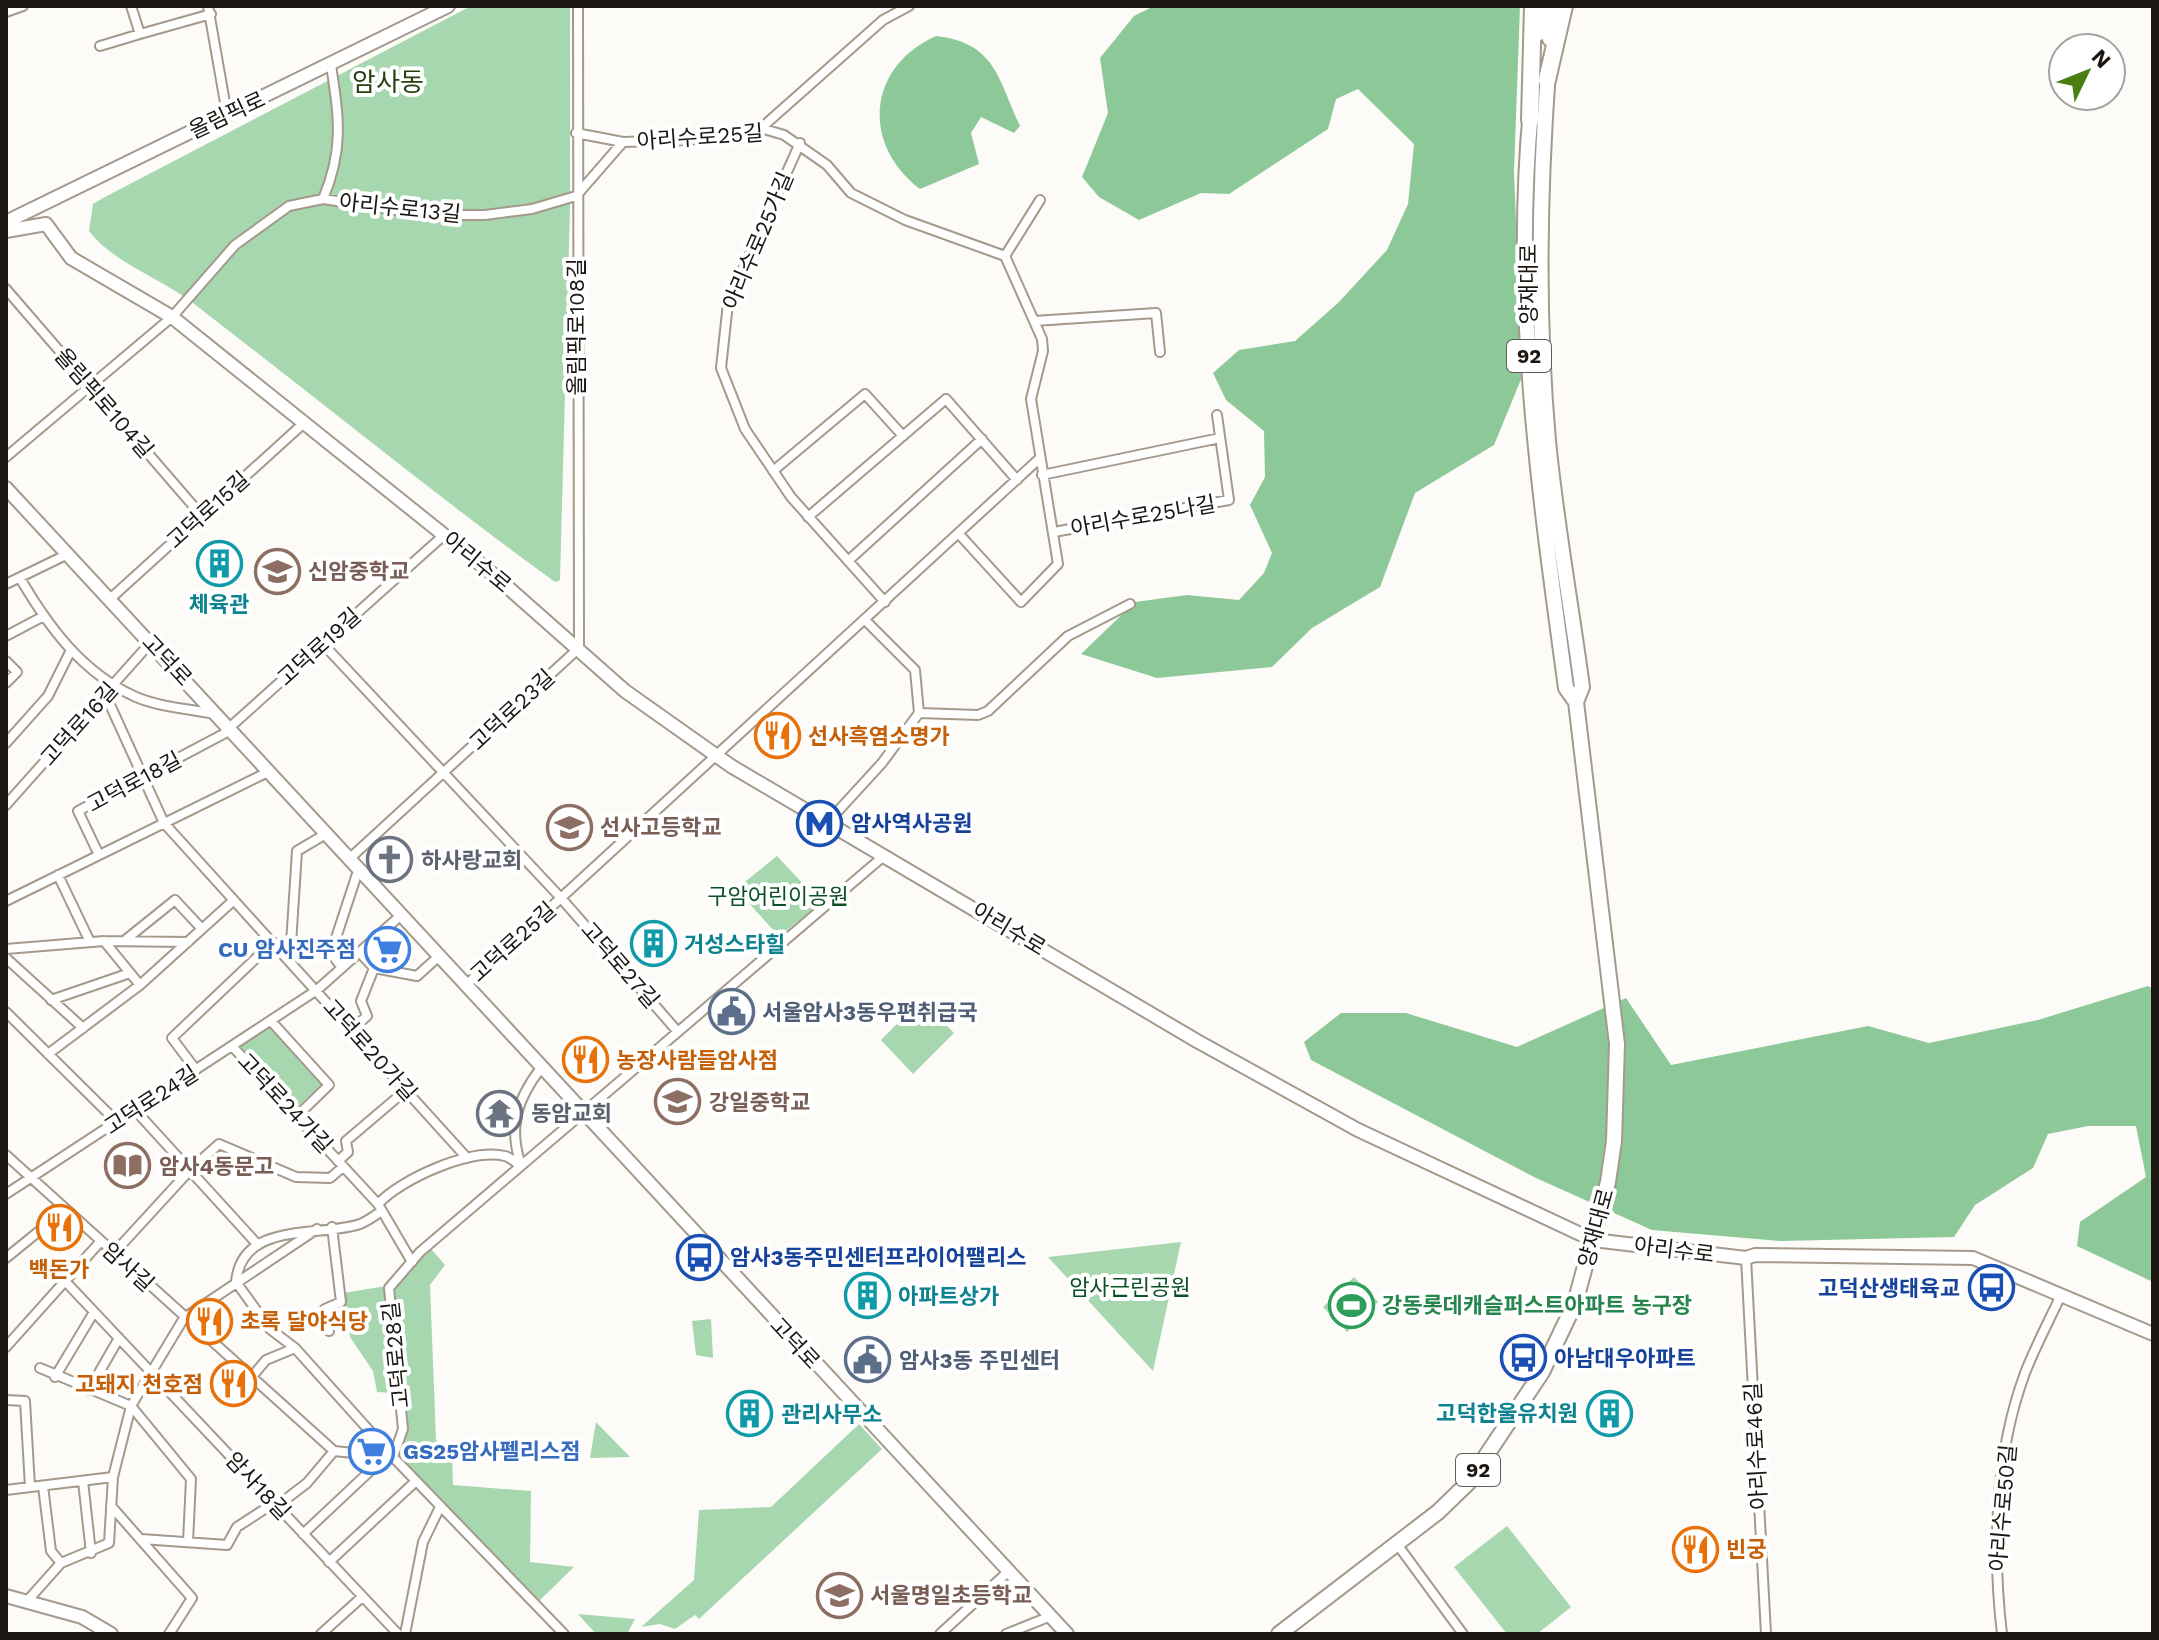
<svg xmlns="http://www.w3.org/2000/svg" width="2159" height="1640" font-family="'Work Sans','Noto Sans KR',sans-serif">
	<rect width="100%" height="100%" fill="#fdfbf8"/>
	<path fill="#a6d7af" d="M471 6H570V207L560 580 555 582C431 492 314 396 193 303 161 278 113 263 89 231L93 204 103 198Z
		M777 856 821 903 783 933 775 932 736 889Z
		M922 999 954 1033 913 1074 881 1040Z
		M269 1026 322 1084 295 1109 237 1046Z
		M1181 1242 1153 1371 1048 1257Z
		M431 1249 445 1265 430 1285 436 1440 452 1451 453 1485 531 1491 530 1562 574 1567 536 1604 393 1457 403 1429 389 1288Z
		M1354 1277 1378 1302 1347 1332 1323 1307Z
		M386 1286 398 1393 377 1392 373 1371 350 1337 343 1293Z
		M711 1319 713 1358 696 1355 692 1321Z
		M596 1422 630 1457 590 1458Z
		M859 1424 882 1449 699 1619 695 1615 675 1629 660 1624 641 1627 694 1580 699 1510 771 1507Z
		M1507 1526 1571 1607 1537 1634H1507L1454 1567Z
		M578 1614 635 1619 627 1634H596Z"/>
	<path fill="#8cc898" d="M1154 6H1520L1514 171 1522 377 1494 445 1415 493 1380 587 1312 628 1272 667 1157 678 1081 654 1135 602 1187 595 1239 600 1264 573 1272 553 1250 505 1265 477 1264 431 1226 400 1213 373 1239 350 1295 341 1338 303 1387 250 1408 204 1414 144 1358 89 1336 99 1328 129 1229 194 1201 193 1139 220 1099 197 1082 177 1108 113 1100 58 1134 16Z
		M936 36C996 43 998 79 1020 126L1014 133 981 117 971 133 979 164 920 189C861 144 867 67 936 36Z
		M2148 986 2153 989V1282L2077 1246 2080 1222 2146 1177 2136 1126H2088L2048 1134 2033 1168 1975 1205 1954 1237 1781 1241 1652 1230 1536 1178 1311 1060 1304 1042 1341 1013H1406L1517 1047 1626 998 1671 1065 1868 1026 1929 1043 2038 1020Z"/>
	<g fill="none" stroke-linecap="round" stroke-linejoin="round">
		<defs>
			<path id="street" d="M131 6 140 34 211 14
				M208 6 227 114
				M6 12 23 6
				M100 46 140 34
				M760 129 883 20 909 6
				M576 133 623 142
				M800 143 728 303 721 368 745 429 791 497 885 602
				M323 199C344 149 339 118 331 65
				M6 289 202 516
				M1034 321 1156 313 1160 352
				M6 457 172 317 235 245 289 206 323 199 431 215H485L532 209 576 196 623 142 688 140 764 129 784 135 827 165 851 193 905 220 1005 256
				M773 471 865 394 903 436
				M1042 475 1220 438
				M808 517 946 399 1017 480
				M1054 532 1229 500 1217 415
				M959 534 1021 602 1058 564 1031 399 1043 351 1042 339 1005 256 1040 200
				M848 561 982 439
				M20 578C48 626 82 673 136 697 159 707 190 709 215 714
				M6 584 68 554
				M110 599 305 422
				M865 620 915 670 919 713
				M6 636 42 617
				M323 644 561 898 678 1032
				M6 661 17 672 6 683
				M106 696 164 823 467 1158
				M229 728 444 535
				M6 743 48 696 71 650
				M6 805 151 642
				M828 822 882 763 919 713 978 715 988 711 1068 636 1130 604
				M99 855 78 811 231 730
				M348 860 579 648 578 6
				M58 875 90 942
				M6 901 268 772
				M104 941 140 985
				M124 941 175 900 202 929
				M6 949 104 941 188 942
				M282 952 291 944 297 851 324 835
				M359 952 374 968 417 976 438 957
				M6 958 83 1028
				M342 968 331 953 358 871
				M465 986 1040 458
				M51 1000 130 973
				M6 1012 117 1122
				M271 1021 329 1085 297 1116
				M352 1029 367 1016 361 1001 374 968
				M232 1046 378 1204 412 1262
				M48 1054 140 985 234 900
				M196 1070 172 1038 273 942
				M135 1110 258 1245
				M6 1155 334 1451 393 1457
				M338 1161 348 1152 346 1141 406 1090
				M521 1165C508 1127 517 1099 541 1068
				M6 1194 317 990 400 916
				M378 1204C401 1179 470 1148 505 1156 510 1157 516 1163 521 1166
				M382 1211C375 1215 368 1221 360 1224 319 1238 242 1220 236 1282L270 1329 295 1348 393 1457 564 1634
				M113 1254 191 1169 219 1144 296 1177 330 1178 343 1167
				M6 1258 65 1210
				M1746 1258 1766 1634
				M65 1281 398 1634
				M329 1331 325 1309 341 1302 332 1227
				M6 1347 100 1242
				M40 1368 131 1406 191 1479 188 1542
				M55 1377 94 1312
				M250 1379 266 1360 295 1348
				M89 1390 119 1338
				M6 1400 25 1401 30 1487
				M393 1457 403 1429 389 1288 420 1252 885 855
				M83 1481 91 1553
				M43 1486 51 1551 61 1563
				M6 1490 113 1477
				M111 1506 192 1598 169 1634
				M277 1506 307 1483 334 1451
				M303 1534 386 1456
				M141 1539 227 1545 237 1527 274 1503
				M1397 1544 1463 1634
				M329 1562 416 1481
				M28 1600 61 1563 109 1543 113 1477 131 1406 184 1318 317 1229
				M321 1634 362 1597
				M405 1634 423 1542 440 1507
				M940 1634 1010 1570
				M1006 1634 1051 1616
				M2002 1634C1992 1549 1995 1454 2025 1373 2035 1347 2049 1321 2061 1295"/>
			<path id="secondary" d="M6 222 448 6
				M6 231 46 224 71 258 172 317 495 576 625 691 731 766 1197 1041 1358 1130 1593 1240 1746 1258 1755 1255 1973 1258 2153 1334
				M6 488 1067 1634
				M6 1596 82 1617 111 1634"/>
			<path id="primary" d="M1539 33 1542 6
				M1550 39 1554 6
				M1531 110C1512 304 1540 497 1566 688L1576 702
				M1279 1634 1438 1512 1468 1483 1542 1372 1575 1303 1608 1182 1614 1141 1617 1044 1576 702 1582 687C1571 605 1556 523 1548 441 1537 318 1539 194 1548 71"/>
			<path id="highway" d="M1547 80 1564 6
				M1530 120 1533 6"/>
		</defs>
		<use href="#street" stroke="#a4998b" stroke-width="12"/>
		<use href="#secondary" stroke="#a4998b" stroke-width="16"/>
		<use href="#primary" stroke="#a4998b" stroke-width="18"/>
		<use href="#highway" stroke="#a4998b" stroke-width="20"/>
		<use href="#street" stroke="#fff" stroke-width="8"/>
		<use href="#secondary" stroke="#fff" stroke-width="12"/>
		<use href="#primary" stroke="#fff" stroke-width="14"/>
		<use href="#highway" stroke="#fff" stroke-width="16"/>
	</g>
	<defs>
		<symbol id="building-ring" viewBox="-11 -11 22 22"><circle r="9.5" fill="#fff" stroke="#0f9aa8" stroke-width="1.5"/><path d="M-4-6H4V6H1V3H-1V6H-4ZM-2.5-4.3h1.7v1.8h-1.7ZM.8-4.3h1.7v1.8H.8ZM-2.5-1h1.7V.8h-1.7ZM.8-1h1.7V.8H.8Z" fill="#0f9aa8"/></symbol>
		<symbol id="school-ring" viewBox="-11 -11 22 22"><circle r="9.5" fill="#fff" stroke="#8d6e63" stroke-width="1.5"/><path d="M0-5L7-2L0 1L-7-2ZM-4 1L0 2.5L4 1V4Q0 6-4 4Z" fill="#8d6e63"/></symbol>
		<symbol id="restaurant-ring" viewBox="-11 -11 22 22"><circle r="9.5" fill="#fff" stroke="#e8710a" stroke-width="1.5"/><path d="M-5-6h1v4h1v-4h1v4h1v-4h1v5L-1.5 .5V6h-2V.5L-5-1ZM5-6V6H3V1.5H1.5Q1.5-4 5-6Z" fill="#e8710a"/></symbol>
		<symbol id="metro-ring" viewBox="-11 -11 22 22"><circle r="9.5" fill="#fff" stroke="#1a4fb4" stroke-width="1.5"/><path d="M-5.5 5V-5H-3L0 0L3-5H5.5V5H3V-.5L0 4L-3-.5V5Z" fill="#1a4fb4"/></symbol>
		<symbol id="church-ring" viewBox="-11 -11 22 22"><circle r="9.5" fill="#fff" stroke="#6b7280" stroke-width="1.5"/><path d="M-1.2-6h2.4v3.5h3.3v2.4h-3.3V6h-2.4V-.1h-3.3v-2.4h3.3Z" fill="#6b7280"/></symbol>
		<symbol id="supermarket-ring" viewBox="-11 -11 22 22"><circle r="9.5" fill="#fff" stroke="#3f7fe0" stroke-width="1.5"/><path d="M-6-5.5h2.5l.6 2H6L4.5 2H-2.5L-4.4-4H-6ZM-1.5 3.2a1.3 1.3 0 1 0 .1 0ZM3 3.2a1.3 1.3 0 1 0 .1 0Z" fill="#3f7fe0"/></symbol>
		<symbol id="civic-ring" viewBox="-11 -11 22 22"><circle r="9.5" fill="#fff" stroke="#5c6f8a" stroke-width="1.5"/><path d="M-.6-6.5H3V-4.5H.6V-3L4-1V1h2V6H-6V1h2V-1L-.6-3ZM-1.2 2.5V6h2.4V2.5Z" fill="#5c6f8a"/></symbol>
		<symbol id="temple-ring" viewBox="-11 -11 22 22"><circle r="9.5" fill="#fff" stroke="#6b7280" stroke-width="1.5"/><path d="M0-6L5-2H3V0L6.5 2.5H4V6H1.5V3h-3V6H-4V2.5H-6.5L-3 0V-2H-5Z" fill="#6b7280"/></symbol>
		<symbol id="library-ring" viewBox="-11 -11 22 22"><circle r="9.5" fill="#fff" stroke="#8d6e63" stroke-width="1.5"/><path d="M-6-4Q-3-5.5-.7-3.5V5Q-3 3-6 4ZM6-4Q3-5.5 .7-3.5V5Q3 3 6 4Z" fill="#8d6e63"/></symbol>
		<symbol id="bus-ring" viewBox="-11 -11 22 22"><circle r="9.5" fill="#fff" stroke="#1a4fb4" stroke-width="1.5"/><path d="M-5-6H5V4H4V6H2V4H-2V6H-4V4H-5ZM-3.5-4V0h7V-4ZM-3.5 1.2v1.5H-2V1.2ZM2 1.2v1.5H3.5V1.2Z" fill="#1a4fb4"/></symbol>
		<symbol id="stadium-ring" viewBox="-11 -11 22 22"><circle r="9.5" fill="#fff" stroke="#2e9e5b" stroke-width="1.5"/><path d="M0-5a6.5 5 0 1 0 0 10a6.5 5 0 1 0 0-10ZM-3.5-1.8h7v3.6h-7Z" fill="#2e9e5b"/></symbol>
	</defs>
	<g fill-rule="evenodd">
		<use href="#building-ring" x="194" y="538" width="51" height="51"/>
		<use href="#school-ring" x="252" y="546" width="51" height="51"/>
		<use href="#restaurant-ring" x="752" y="710" width="51" height="51"/>
		<use href="#metro-ring" x="794" y="798" width="51" height="51"/>
		<use href="#school-ring" x="544" y="802" width="51" height="51"/>
		<use href="#church-ring" x="364" y="834" width="51" height="51"/>
		<use href="#building-ring" x="628" y="918" width="51" height="51"/>
		<use href="#supermarket-ring" x="362" y="924" width="51" height="51"/>
		<use href="#civic-ring" x="706" y="986" width="51" height="51"/>
		<use href="#restaurant-ring" x="560" y="1034" width="51" height="51"/>
		<use href="#school-ring" x="652" y="1076" width="51" height="51"/>
		<use href="#temple-ring" x="474" y="1088" width="51" height="51"/>
		<use href="#library-ring" x="102" y="1140" width="51" height="51"/>
		<use href="#restaurant-ring" x="34" y="1202" width="51" height="51"/>
		<use href="#bus-ring" x="674" y="1232" width="51" height="51"/>
		<use href="#bus-ring" x="1966" y="1262" width="51" height="51"/>
		<use href="#building-ring" x="842" y="1270" width="51" height="51"/>
		<use href="#stadium-ring" x="1326" y="1280" width="51" height="51"/>
		<use href="#restaurant-ring" x="184" y="1296" width="51" height="51"/>
		<use href="#bus-ring" x="1498" y="1332" width="51" height="51"/>
		<use href="#civic-ring" x="842" y="1334" width="51" height="51"/>
		<use href="#restaurant-ring" x="208" y="1358" width="51" height="51"/>
		<use href="#building-ring" x="1584" y="1388" width="51" height="51"/>
		<use href="#building-ring" x="724" y="1388" width="51" height="51"/>
		<use href="#supermarket-ring" x="346" y="1426" width="51" height="51"/>
		<use href="#restaurant-ring" x="1670" y="1524" width="51" height="51"/>
		<use href="#school-ring" x="814" y="1570" width="51" height="51"/>
	</g>
	<g text-anchor="middle" dominant-baseline="central" stroke-width="8" stroke-linejoin="round" paint-order="stroke">
		<g fill="#fff" stroke="#5f5c58" stroke-width="2">
			<rect x="1507" y="340" width="44" height="32" rx="6"/>
			<rect x="1456" y="1454" width="44" height="32" rx="6"/>
		</g>
		<g font-size="20" font-weight="bold" fill="#1b1611">
			<text x="1529" y="356">92</text>
			<text x="1478" y="1470">92</text>
		</g>
		<g font-size="22" fill="#1b1611" stroke="#fff">
			<text transform="translate(227 115) rotate(-25)">올림픽로</text>
			<text transform="translate(700 137) rotate(-4)">아리수로25길</text>
			<text transform="translate(400 208) rotate(6)">아리수로13길</text>
			<text transform="translate(758 241) rotate(-67)">아리수로25가길</text>
			<text transform="translate(1528 284) rotate(-90)">양재대로</text>
			<text transform="translate(576 327) rotate(-90)">올림픽로108길</text>
			<text transform="translate(104 403) rotate(49)">올림픽로104길</text>
			<text transform="translate(208 510) rotate(-42)">고덕로15길</text>
			<text transform="translate(1143 516) rotate(-10)">아리수로25나길</text>
			<text transform="translate(477 562) rotate(40)">아리수로</text>
			<text transform="translate(319 647) rotate(-42)">고덕로19길</text>
			<text transform="translate(167 660) rotate(47)">고덕로</text>
			<text transform="translate(512 710) rotate(-43)">고덕로23길</text>
			<text transform="translate(79 724) rotate(-48)">고덕로16길</text>
			<text transform="translate(134 782) rotate(-28)">고덕로18길</text>
			<text transform="translate(1009 929) rotate(31)">아리수로</text>
			<text transform="translate(513 942) rotate(-42)">고덕로25길</text>
			<text transform="translate(620 965) rotate(49)">고덕로27길</text>
			<text transform="translate(370 1050) rotate(48)">고덕로20가길</text>
			<text transform="translate(151 1100) rotate(-33)">고덕로24길</text>
			<text transform="translate(285 1103) rotate(47)">고덕로24가길</text>
			<text transform="translate(1596 1228) rotate(-75)">양재대로</text>
			<text transform="translate(1674 1250) rotate(7)">아리수로</text>
			<text transform="translate(128 1267) rotate(42)">암사길</text>
			<text transform="translate(795 1343) rotate(47)">고덕로</text>
			<text transform="translate(396 1355) rotate(-96)">고덕로28길</text>
			<text transform="translate(1756 1446) rotate(-93)">아리수로46길</text>
			<text transform="translate(258 1486) rotate(47)">암사18길</text>
			<text transform="translate(2003 1508) rotate(-85)">아리수로50길</text>
		</g>
		<g font-size="22" font-weight="bold" fill="#785e54" stroke="#fff" text-anchor="start">
			<text x="308" y="571">신암중학교</text>
			<text x="600" y="827">선사고등학교</text>
			<text x="709" y="1102">강일중학교</text>
			<text x="159" y="1166">암사4동문고</text>
			<text x="870" y="1595">서울명일초등학교</text>
		</g>
		<g font-size="22" font-weight="bold" fill="#0d838f" stroke="#fff" text-anchor="start">
			<text x="219" y="604" text-anchor="middle">체육관</text>
			<text x="684" y="944">거성스타힐</text>
			<text x="898" y="1296">아파트상가</text>
			<text x="1578" y="1413" text-anchor="end">고덕한울유치원</text>
			<text x="781" y="1414">관리사무소</text>
		</g>
		<g font-size="22" font-weight="bold" fill="#c56008" stroke="#fff" text-anchor="start">
			<text x="808" y="736">선사흑염소명가</text>
			<text x="616" y="1060">농장사람들암사점</text>
			<text x="59" y="1269" text-anchor="middle">백돈가</text>
			<text x="240" y="1321">초록 달야식당</text>
			<text x="203" y="1384" text-anchor="end">고돼지 천호점</text>
			<text x="1726" y="1549">빈궁</text>
		</g>
		<g font-size="22" font-weight="bold" fill="#164399" stroke="#fff" text-anchor="start">
			<text x="851" y="823">암사역사공원</text>
			<text x="730" y="1257">암사3동주민센터프라이어팰리스</text>
			<text x="1960" y="1288" text-anchor="end">고덕산생태육교</text>
			<text x="1554" y="1358">아남대우아파트</text>
		</g>
		<g font-size="22" font-weight="bold" fill="#5b616d" stroke="#fff" text-anchor="start">
			<text x="421" y="860">하사랑교회</text>
			<text x="531" y="1113">동암교회</text>
		</g>
		<g font-size="22" fill="#0b5024" stroke="#fff">
			<text x="778" y="896">구암어린이공원</text>
			<text x="1130" y="1287">암사근린공원</text>
		</g>
		<g font-size="22" font-weight="bold" fill="#366cbe" stroke="#fff" text-anchor="end">
			<text x="356" y="949">CU 암사진주점</text>
			<text x="403" y="1451" text-anchor="start">GS25암사펠리스점</text>
		</g>
		<g font-size="22" font-weight="bold" fill="#4e5e75" stroke="#fff" text-anchor="start">
			<text x="762" y="1012">서울암사3동우편취급국</text>
			<text x="899" y="1360">암사3동 주민센터</text>
		</g>
		<g font-size="22" font-weight="bold" fill="#27864d" stroke="#fff" text-anchor="start">
			<text x="1382" y="1305">강동롯데캐슬퍼스트아파트 농구장</text>
		</g>
		<g font-size="26" fill="#243e0e" stroke="#fff">
			<text x="388" y="82">암사동</text>
		</g>
	</g>
	<rect width="2159" height="1640" fill="none" stroke="#1b1611" stroke-width="16"/>
	<g transform="translate(2087 72) rotate(47)"><circle r="38" fill="#ffffff" stroke="#a4a2a0" stroke-width="2"/>
	<path d="M0-6L14 30L0 20L-14 30Z" fill="#487e12"/>
	<text y="-12" font-size="22" font-weight="bold" text-anchor="middle" fill="#1b1611">N</text>
	</g>
</svg>
